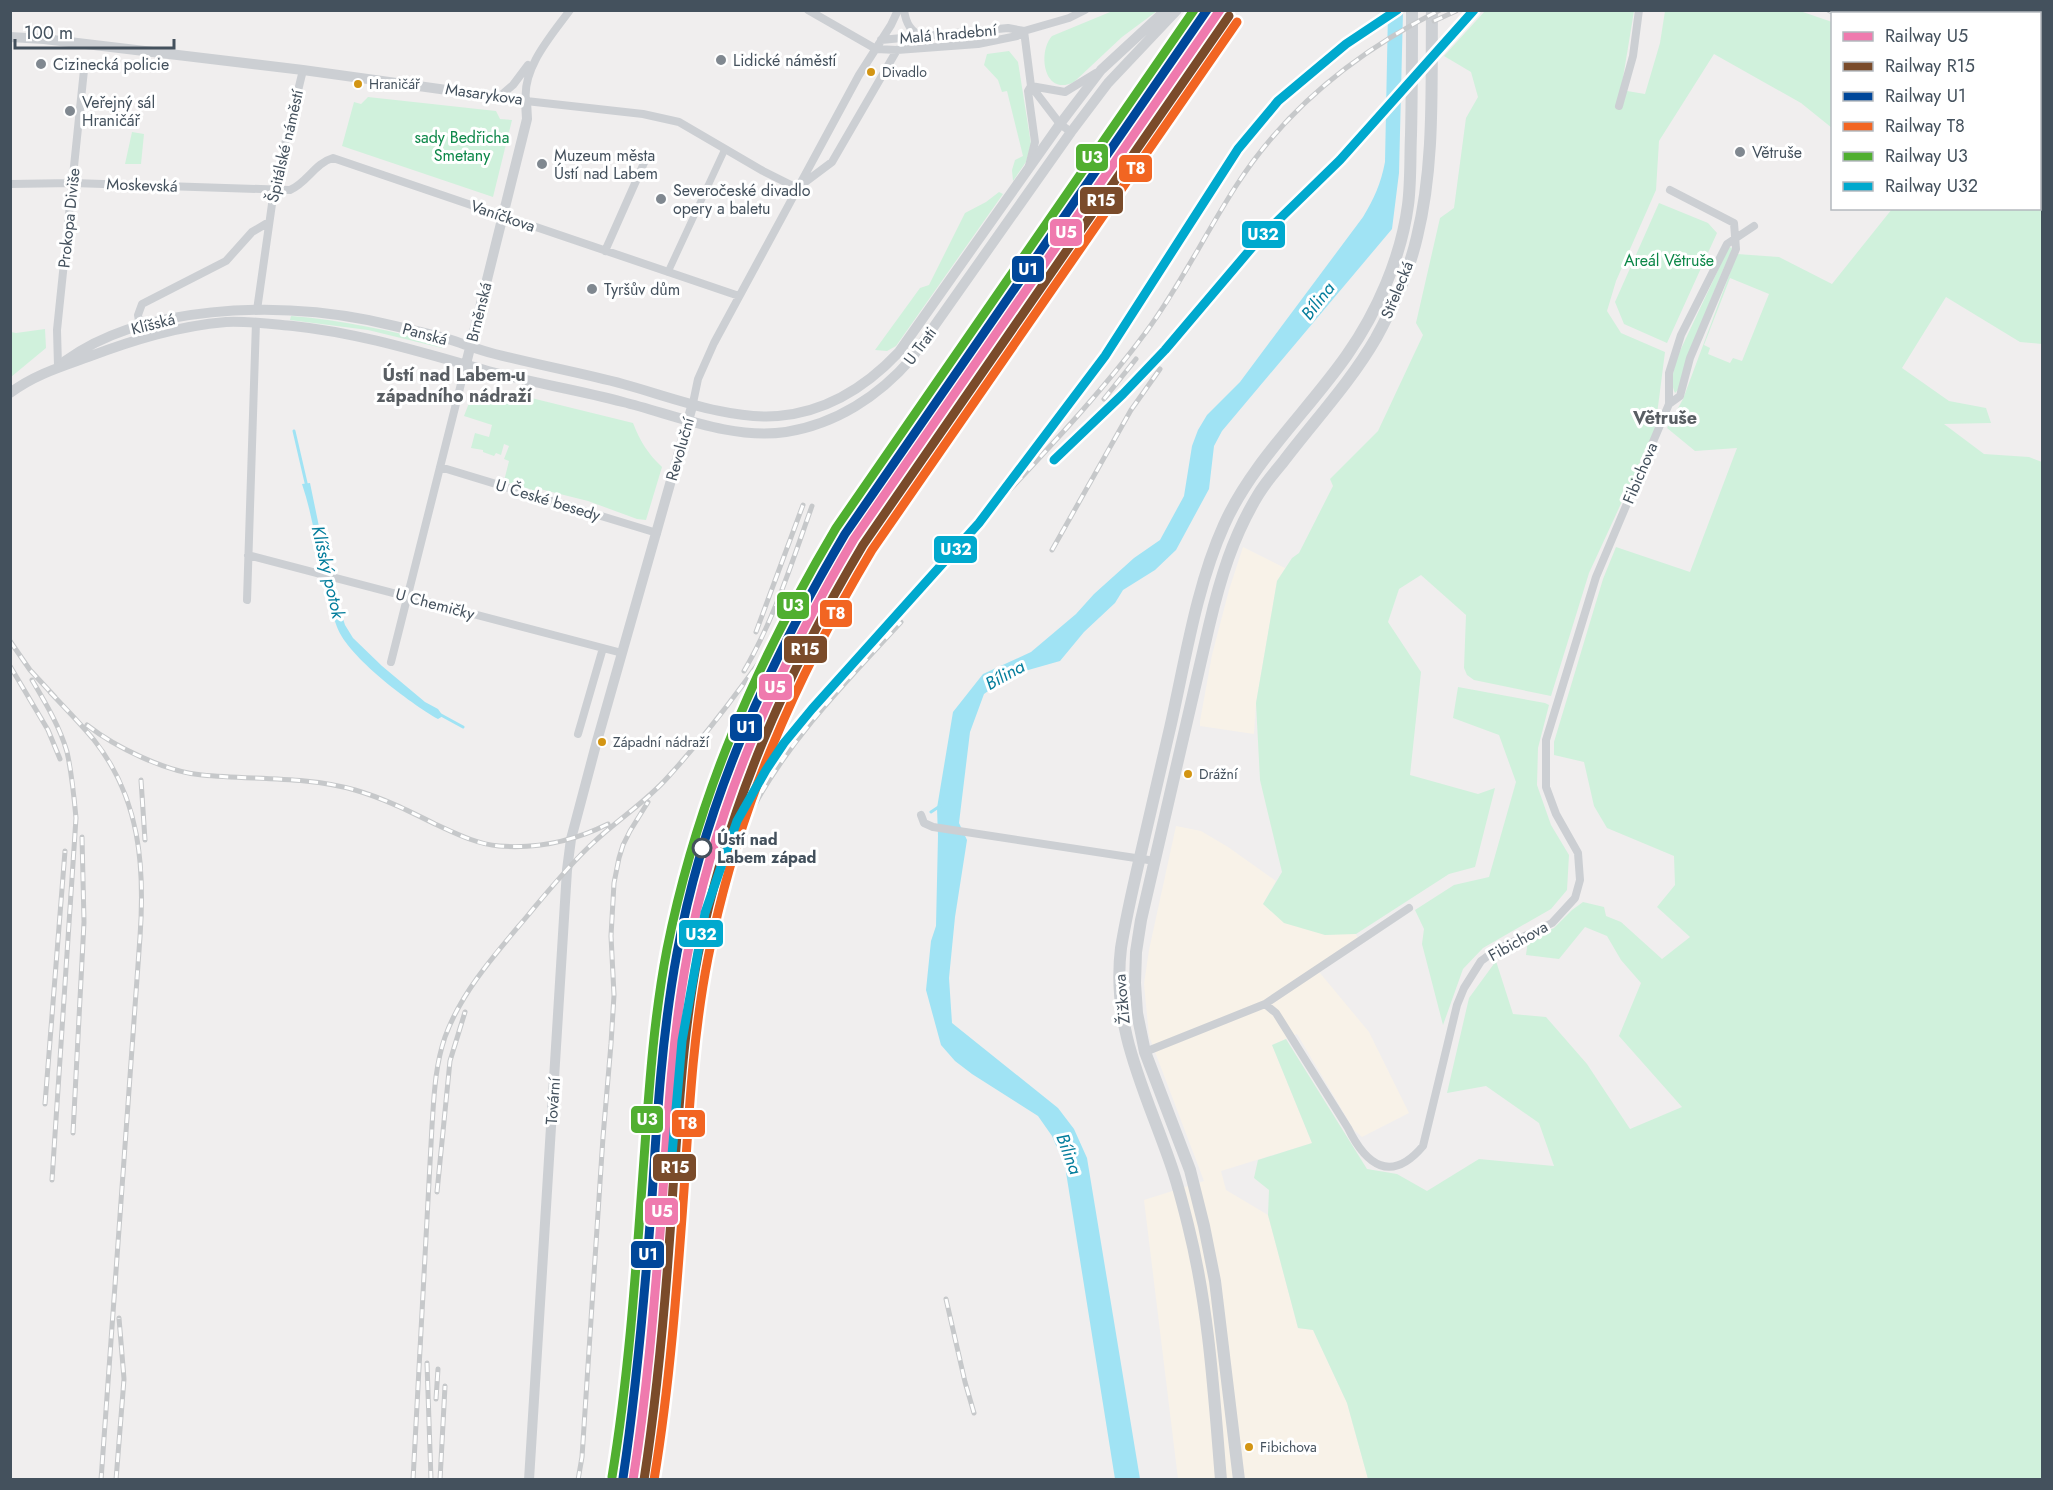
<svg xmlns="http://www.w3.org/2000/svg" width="2053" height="1490" font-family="Jost,sans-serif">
	<rect width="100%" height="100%" fill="#f0eeee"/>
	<path fill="#f8f2e8" d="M1243 547 1285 568 1277 581 1256 703 1254 734 1200 726V721L1212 655 1229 590Z
		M1176 826 1201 831 1228 847 1276 881 1263 904 1325 935 1350 933 1356 934 1358 938 1315 967 1369 1032 1409 1113 1362 1137 1354 1130 1297 1034 1272 1045 1312 1143 1221 1171 1226 1190 1268 1215 1298 1328 1313 1330 1347 1403 1368 1479H1178L1144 1200 1204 1181 1149 1036 1144 984 1149 950Z"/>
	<path fill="#d0f1dc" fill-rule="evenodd" d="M1115 10 1157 11 1122 37 1074 82C1044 97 1037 53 1052 36Z
		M1485 11H1634L1621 90 1645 94 1660 43 1665 11H1800L1832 22V128L1801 103 1714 54 1659 141 1656 190 1616 281 1607 311 1621 333 1665 352 1655 430 1589 573 1551 696 1474 680 1467 675 1464 668 1466 615 1421 575 1399 589 1388 622 1421 672 1410 775 1478 794 1495 788 1475 867 1449 874 1356 934 1325 935 1284 923 1263 904 1282 872 1260 780 1256 703 1277 581 1292 558 1299 553 1333 486 1330 479 1378 431 1423 335 1416 323 1440 218 1454 208 1466 118 1478 97 1471 72 1444 56Z
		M1009 51 1018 62 1031 144 1026 162 1013 181 1012 170 1015 160 1023 156 1007 91 1002 92 998 80 984 65 987 54Z
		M368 97 496 111 500 119 512 120 493 197 342 146 354 102 361 104Z
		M132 132 144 134 141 164H125Z
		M2040 164 2042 166V344L2020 342 1946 297 1902 368 1949 401 1986 408 1991 423 1944 424 1984 454 2029 457 2042 462V1479H1368L1347 1403 1313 1330 1298 1328 1268 1215 1269 1190 1254 1178 1258 1160 1312 1143 1272 1045 1286 1039 1367 1169 1397 1174 1427 1191 1479 1159 1554 1166 1539 1123 1486 1086 1447 1093 1469 998 1496 961 1513 1014 1546 1017 1587 1064 1630 1129 1682 1107 1619 1036 1641 983 1621 960 1607 936 1585 927 1559 959 1526 955 1528 940 1554 928 1572 910 1583 902 1604 907 1606 916 1621 922 1662 959 1690 937 1657 907 1675 885 1674 856 1607 828 1594 806 1584 762 1554 755V742L1603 579 1616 547 1690 572 1737 448 1695 451 1667 428 1683 399 1737 254 1779 257 1832 284 1892 209 2040 208ZM1730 278 1769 294 1742 361 1733 358 1730 363 1708 354 1710 348 1704 345Z
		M999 192 1003 194 896 346 887 351 875 350 920 288 929 285 965 213 986 202Z
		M1659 203 1708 223 1717 233 1667 343 1624 324 1615 302Z
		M1729 247 1732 248 1730 254C1710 299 1693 343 1678 390L1675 393C1669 381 1675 365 1679 353Z
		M291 316C343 320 392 331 443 344L442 348 368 330 290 320Z
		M45 329 46 348 11 377V332L16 333Z
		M499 390 633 423C640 441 648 454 662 467L646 520 637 519 588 501 540 489 536 491 504 481 509 461 504 459 509 446 504 444 501 455 496 453 494 456 483 452V450L471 448 475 433 489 437 492 425 464 416 469 403Z
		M1458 687 1545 703 1549 705 1538 748 1537 785 1551 825 1569 855 1567 890 1551 909 1483 948 1463 969 1443 1025 1422 944 1424 929 1415 910 1454 885 1489 877 1516 782 1499 735 1453 718Z"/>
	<path fill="#a0e3f4" d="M1388 11H1403L1399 173 1392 229 1222 431 1214 446 1209 489 1176 550 1155 570 1123 590 1115 603 1084 632 1060 661 1011 675 984 694 970 732 959 823 967 840 955 917 949 978 952 1023 1058 1108 1074 1129 1087 1158 1140 1479H1115L1065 1166 1052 1136 1038 1116 972 1074 955 1061 941 1045 926 990 931 941 936 926 938 836 937 808 953 712 983 674 1031 652 1076 614 1094 594 1134 558 1160 540 1184 496 1192 446 1198 430 1207 415 1240 382 1363 217C1374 199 1381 183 1385 162Z
		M310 483 329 575 345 625 353 638 382 666 425 702 438 709 443 716 438 719C410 703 348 657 337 627 319 581 318 531 302 484Z"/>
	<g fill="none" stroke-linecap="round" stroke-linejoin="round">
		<path stroke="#a0e3f4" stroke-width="3" d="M294 431 307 487
			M441 715 463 727
			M931 812 940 806"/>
		<path stroke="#cccfd3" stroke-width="7" d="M668 272 725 149"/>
		<path stroke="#cccfd3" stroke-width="8" d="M570 10C551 36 522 68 526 101L643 114 679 122 763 171 797 188
			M808 10 876 49 897 50 978 44 1017 36 1024 31 1069 18 1085 10
			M904 10C906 24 911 32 923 37
			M2034 10 2038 14
			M1024 31 1031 86 1028 91 1035 142 1029 166
			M881 40 1008 28 1024 31
			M1031 86 1065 92 1096 73
			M1031 86 1060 124 1071 132
			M499 97 513 85 528 65
			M1619 106 1633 56 1639 10
			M10 184 73 183 290 190C307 183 315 163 333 158L739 296
			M800 186 832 162 897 50
			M605 251 648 154
			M257 310 274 190 303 70
			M140 326 138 315 142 304 226 261 252 232 269 222
			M58 366 57 330 84 70
			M693 403 698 379 714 343 859 75 891 25 898 10
			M1669 404 1680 396 1690 358 1736 249 1734 223 1670 190
			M440 467 657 533
			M248 555 622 653
			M247 600 256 322
			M391 662 466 364
			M578 734 603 648
			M921 815 924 823 933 827 1155 861
			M1265 1004 1409 908
			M1145 1052 1265 1004 1276 1013 1348 1128C1366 1165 1391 1184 1423 1146L1457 1005 1464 988 1481 961 1496 950 1552 923 1575 898 1580 880 1578 853 1556 814 1546 787V740L1596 577 1669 404V373L1681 335 1727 244 1754 226"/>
		<path stroke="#cccfd3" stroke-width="10" d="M10 37 44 39 303 70 526 101 527 119 466 364
			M65 361C143 304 277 302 368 320 395 326 422 332 448 339 464 344 479 350 495 354 538 365 581 373 623 384 671 397 728 420 778 416 826 412 867 386 899 352L1060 124 1101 70 1166 10
			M10 393C34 375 60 367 88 357 133 340 178 326 226 322 249 321 271 324 293 326 360 333 423 353 488 371 533 383 578 390 623 402 675 415 732 440 786 432 836 424 879 396 911 359L1071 132 1108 83 1177 10
			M529 1480 567 870 571 839 597 741 693 403"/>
		<path stroke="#cdd0d4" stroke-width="12" d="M1221 1480C1214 1395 1209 1308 1188 1225 1183 1205 1178 1185 1171 1165 1146 1092 1111 1028 1121 948 1126 917 1133 887 1140 857 1150 814 1160 771 1170 728 1185 662 1196 587 1224 525 1252 462 1308 411 1347 355 1377 312 1401 258 1408 205 1411 182 1410 158 1411 135 1412 94 1412 52 1412 10
			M1239 1480 1215 1281 1204 1226 1190 1170 1145 1052 1137 1013 1135 983 1136 952 1141 920 1209 626C1220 579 1233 536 1258 495 1265 483 1274 473 1283 462 1314 421 1350 383 1376 338 1393 307 1409 272 1417 237 1435 164 1431 86 1432 10"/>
		<path stroke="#c7cbcf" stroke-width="14" d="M1935 10 1938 14
			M2040 93 2042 95"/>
		<defs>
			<path id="rail" d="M1828 10 1836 14
				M1434 21 1456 11
				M2040 153 2042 155
				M1104 399 1136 359
				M979 523C1036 461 1096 400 1146 332 1180 286 1205 234 1236 186 1286 108 1358 51 1440 10
				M845 526 1196 18
				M1052 550 1131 410 1160 369
				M756 632 803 505
				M10 641 30 670 55 697
				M10 666 48 730 60 759
				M744 671C774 620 792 562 812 506
				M32 680C45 702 60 727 67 752 72 774 74 796 76 818L52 1180
				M50 692C65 708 80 723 94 740 140 798 145 866 140 937L101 1480
				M87 725C115 747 166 772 202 775 254 780 306 776 355 790 383 798 409 811 435 824 455 833 476 844 499 846 537 849 574 841 608 824
				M141 780 145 840
				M45 1104 65 851
				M73 1133 84 922 82 837
				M437 1192 450 1061 465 1012
				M946 1299 965 1382 974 1413
				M427 1363 431 1480
				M436 1399 438 1369
				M116 1480 124 1379 119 1318
				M413 1480 432 1126C434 1096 435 1066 445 1037 462 990 498 951 529 914 549 890 570 864 593 843 617 820 646 802 668 777 739 699 796 608 857 522
				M440 1480 445 1386
				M578 1480 582 1457 603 1137 611 1044 614 995 611 936 614 883 619 858 623 845 630 831 648 802
				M640 1480C656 1375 660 1270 671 1166 676 1116 686 1068 694 1019 707 945 719 873 754 806 792 736 848 680 901 622"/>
		</defs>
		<use href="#rail" stroke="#c6c8ca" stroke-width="5"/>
		<use href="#rail" stroke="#fff" stroke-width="3" stroke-dasharray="9" stroke-linecap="butt"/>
		<defs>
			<path id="rail-1" d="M633 1480C647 1394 654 1307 661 1221 667 1132 671 1044 687 957 714 807 777 669 854 539L1220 10"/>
			<path id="rail-2" d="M644 1480C659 1383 667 1286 673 1188 679 1110 683 1032 698 955 728 804 785 676 863 545L1229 16"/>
			<path id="rail-3" d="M623 1478C637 1385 645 1292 652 1198 657 1116 662 1034 677 953 705 801 767 666 845 534L1207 10"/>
			<path id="rail-4" d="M654 1480C670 1383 677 1287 684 1190 689 1112 693 1034 708 958 737 810 795 679 872 550L1237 22"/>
			<path id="rail-5" d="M612 1477C628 1380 635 1283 642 1186 648 1107 652 1027 667 949 698 795 756 663 836 528L1194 10"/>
			<path id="rail-6" d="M1054 460 1123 394 1165 350 1260 238 1340 160 1474 10
				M671 1166 682 1041 705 913 737 821 766 770 784 743 812 709 979 523 1105 356 1238 149 1278 101 1346 44 1397 10"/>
		</defs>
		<use href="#rail-1" stroke="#fff" stroke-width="14"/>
		<use href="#rail-2" stroke="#fff" stroke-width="14"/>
		<use href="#rail-3" stroke="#fff" stroke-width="14"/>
		<use href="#rail-4" stroke="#fff" stroke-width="14"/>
		<use href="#rail-5" stroke="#fff" stroke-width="14"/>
		<use href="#rail-6" stroke="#fff" stroke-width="14"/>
		<use href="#rail-1" stroke="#ef7aae" stroke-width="9"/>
		<use href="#rail-2" stroke="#7a4b2a" stroke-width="9"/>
		<use href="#rail-3" stroke="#00479a" stroke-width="9"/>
		<use href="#rail-4" stroke="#f26522" stroke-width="9"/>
		<use href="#rail-5" stroke="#50af30" stroke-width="9"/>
		<use href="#rail-6" stroke="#00a9ce" stroke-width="9"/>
	</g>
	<g fill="#808890" stroke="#fff" stroke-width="2">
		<circle cx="721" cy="60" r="6"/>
		<circle cx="41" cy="64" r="6"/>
		<circle cx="70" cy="111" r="6"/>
		<circle cx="1740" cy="152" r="6"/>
		<circle cx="542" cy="164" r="6"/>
		<circle cx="661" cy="199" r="6"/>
		<circle cx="592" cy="289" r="6"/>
	</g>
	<g fill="#d39513" stroke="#fff" stroke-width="2">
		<circle cx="871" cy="72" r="5"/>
		<circle cx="358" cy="84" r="5"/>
		<circle cx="602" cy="742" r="5"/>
		<circle cx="1188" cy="774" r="5"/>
		<circle cx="1249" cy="1447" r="5"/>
	</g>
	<circle fill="#fff" stroke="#44515d" stroke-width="3" cx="702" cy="848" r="9"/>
	<g text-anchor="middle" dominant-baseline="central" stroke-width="6" stroke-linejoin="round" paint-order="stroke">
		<g font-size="14" fill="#44515d" stroke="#fff" text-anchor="start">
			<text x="882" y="72">Divadlo</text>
			<text x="369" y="84">Hraničář</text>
			<text x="613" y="742">Západní nádraží</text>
			<text x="1199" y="774">Drážní</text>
			<text x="1260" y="1447">Fibichova</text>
		</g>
		<g font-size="16" fill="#44515d" stroke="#fff">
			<text transform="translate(948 34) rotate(-5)">Malá hradební</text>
			<text transform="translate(484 94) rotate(8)">Masarykova</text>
			<text transform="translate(285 146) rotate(-77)">Špitálské náměstí</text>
			<text transform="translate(142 185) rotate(2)">Moskevská</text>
			<text transform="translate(503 216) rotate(19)">Vaníčkova</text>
			<text transform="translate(69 218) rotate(-84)">Prokopa Diviše</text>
			<text transform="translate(1397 290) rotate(-68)">Střelecká</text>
			<text transform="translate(479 312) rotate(-76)">Brněnská</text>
			<text transform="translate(153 324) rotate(-14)">Klíšská</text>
			<text transform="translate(425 334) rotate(15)">Panská</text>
			<text transform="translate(920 346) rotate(-53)">U Trati</text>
			<text transform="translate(680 449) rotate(-74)">Revoluční</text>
			<text transform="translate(1640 473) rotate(-67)">Fibichova</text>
			<text transform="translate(548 500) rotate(17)">U České besedy</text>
			<text transform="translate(435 604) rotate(15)">U Chemičky</text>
			<text transform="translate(1518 941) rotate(-29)">Fibichova</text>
			<text transform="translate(1122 999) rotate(-95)">Žižkova</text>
			<text transform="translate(553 1101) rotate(-86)">Tovární</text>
		</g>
		<g font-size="16" fill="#44515d" stroke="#fff" text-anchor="start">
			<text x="733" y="60">Lidické náměstí</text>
			<text x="53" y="64">Cizinecká policie</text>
			<text x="82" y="102">Veřejný sál<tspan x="82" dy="18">Hraničář</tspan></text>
			<text x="1752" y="152">Větruše</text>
			<text x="554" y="155">Muzeum města<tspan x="554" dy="18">Ústí nad Labem</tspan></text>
			<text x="673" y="190">Severočeské divadlo<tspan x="673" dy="18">opery a baletu</tspan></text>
			<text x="604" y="289">Tyršův dům</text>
		</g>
		<g font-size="16" fill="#0c8748" stroke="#fff">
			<text x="462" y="137">sady Bedřicha<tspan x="462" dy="18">Smetany</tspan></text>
			<text x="1669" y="260">Areál Větruše</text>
		</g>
		<g font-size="16" font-weight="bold" fill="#44515d" stroke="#fff" text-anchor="start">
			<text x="717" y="839">Ústí nad<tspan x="717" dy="18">Labem západ</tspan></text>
		</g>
		<g font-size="18" font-style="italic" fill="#037d9c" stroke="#fff">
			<text transform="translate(1318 301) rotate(-52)">Bílina</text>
			<text transform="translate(328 572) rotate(77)">Klíšský potok</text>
			<text transform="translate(1005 675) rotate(-29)">Bílina</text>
			<text transform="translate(1069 1154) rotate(69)">Bílina</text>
		</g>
		<g font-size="18" font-weight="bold" fill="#595e63" stroke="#fff">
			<text x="454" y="375">Ústí nad Labem-u<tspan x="454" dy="21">západního nádraží</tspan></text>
			<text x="1665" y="418">Větruše</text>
		</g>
	</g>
	<g stroke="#fff" stroke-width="2">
		<rect x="1075" y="143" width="34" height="29" rx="6" fill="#50af30"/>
		<rect x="1118" y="154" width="35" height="29" rx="6" fill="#f26522"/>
		<rect x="1079" y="186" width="45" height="29" rx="6" fill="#7a4b2a"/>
		<rect x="1049" y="218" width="34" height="29" rx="6" fill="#ef7aae"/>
		<rect x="1241" y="220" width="45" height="29" rx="6" fill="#00a9ce"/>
		<rect x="1011" y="255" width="34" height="28" rx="6" fill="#00479a"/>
		<rect x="933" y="535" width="45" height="29" rx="6" fill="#00a9ce"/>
		<rect x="776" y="591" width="34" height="29" rx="6" fill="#50af30"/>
		<rect x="819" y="599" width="34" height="29" rx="6" fill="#f26522"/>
		<rect x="783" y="635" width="45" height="29" rx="6" fill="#7a4b2a"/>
		<rect x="758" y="673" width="35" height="28" rx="6" fill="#ef7aae"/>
		<rect x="729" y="713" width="34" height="29" rx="6" fill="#00479a"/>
		<rect x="678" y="919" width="46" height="29" rx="6" fill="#00a9ce"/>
		<rect x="630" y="1105" width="34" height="29" rx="6" fill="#50af30"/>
		<rect x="671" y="1109" width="35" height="29" rx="6" fill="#f26522"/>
		<rect x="652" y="1153" width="45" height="29" rx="6" fill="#7a4b2a"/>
		<rect x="644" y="1197" width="35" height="29" rx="6" fill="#ef7aae"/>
		<rect x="630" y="1240" width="35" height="29" rx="6" fill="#00479a"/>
	</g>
	<g font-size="16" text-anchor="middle" font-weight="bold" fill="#fff">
		<text x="1092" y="163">U3</text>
		<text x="1136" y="174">T8</text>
		<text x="1101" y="206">R15</text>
		<text x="1066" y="238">U5</text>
		<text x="1263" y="240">U32</text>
		<text x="1028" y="275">U1</text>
		<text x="956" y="555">U32</text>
		<text x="793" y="611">U3</text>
		<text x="836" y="619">T8</text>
		<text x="805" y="655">R15</text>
		<text x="775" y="693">U5</text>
		<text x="746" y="733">U1</text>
		<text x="701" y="940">U32</text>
		<text x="647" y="1125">U3</text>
		<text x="688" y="1129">T8</text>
		<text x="675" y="1173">R15</text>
		<text x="662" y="1217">U5</text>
		<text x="648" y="1260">U1</text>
	</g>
	<rect width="2053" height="1490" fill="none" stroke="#44515d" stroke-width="24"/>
	<rect x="1831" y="12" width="210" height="198" fill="#ffffff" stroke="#b4b9be" stroke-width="1.5"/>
	<rect x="1843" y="32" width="30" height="9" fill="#ef7aae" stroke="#b4b9be" stroke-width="1.5"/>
	<text x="1885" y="42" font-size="18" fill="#44515d">Railway U5</text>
	<rect x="1843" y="62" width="30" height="9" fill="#7a4b2a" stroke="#b4b9be" stroke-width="1.5"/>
	<text x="1885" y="72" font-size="18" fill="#44515d">Railway R15</text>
	<rect x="1843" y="92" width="30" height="9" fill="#00479a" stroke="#b4b9be" stroke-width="1.5"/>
	<text x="1885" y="102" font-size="18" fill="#44515d">Railway U1</text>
	<rect x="1843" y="122" width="30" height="9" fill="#f26522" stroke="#b4b9be" stroke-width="1.5"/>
	<text x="1885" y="132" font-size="18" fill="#44515d">Railway T8</text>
	<rect x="1843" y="152" width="30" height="9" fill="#50af30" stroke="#b4b9be" stroke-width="1.5"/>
	<text x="1885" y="162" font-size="18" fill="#44515d">Railway U3</text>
	<rect x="1843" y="182" width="30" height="9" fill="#00a9ce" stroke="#b4b9be" stroke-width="1.5"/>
	<text x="1885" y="192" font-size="18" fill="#44515d">Railway U32</text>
	<path d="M15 39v9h159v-9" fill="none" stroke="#44515d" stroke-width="3"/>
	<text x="24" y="39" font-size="18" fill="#44515d" stroke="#ffffff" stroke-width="4.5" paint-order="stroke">100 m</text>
</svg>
